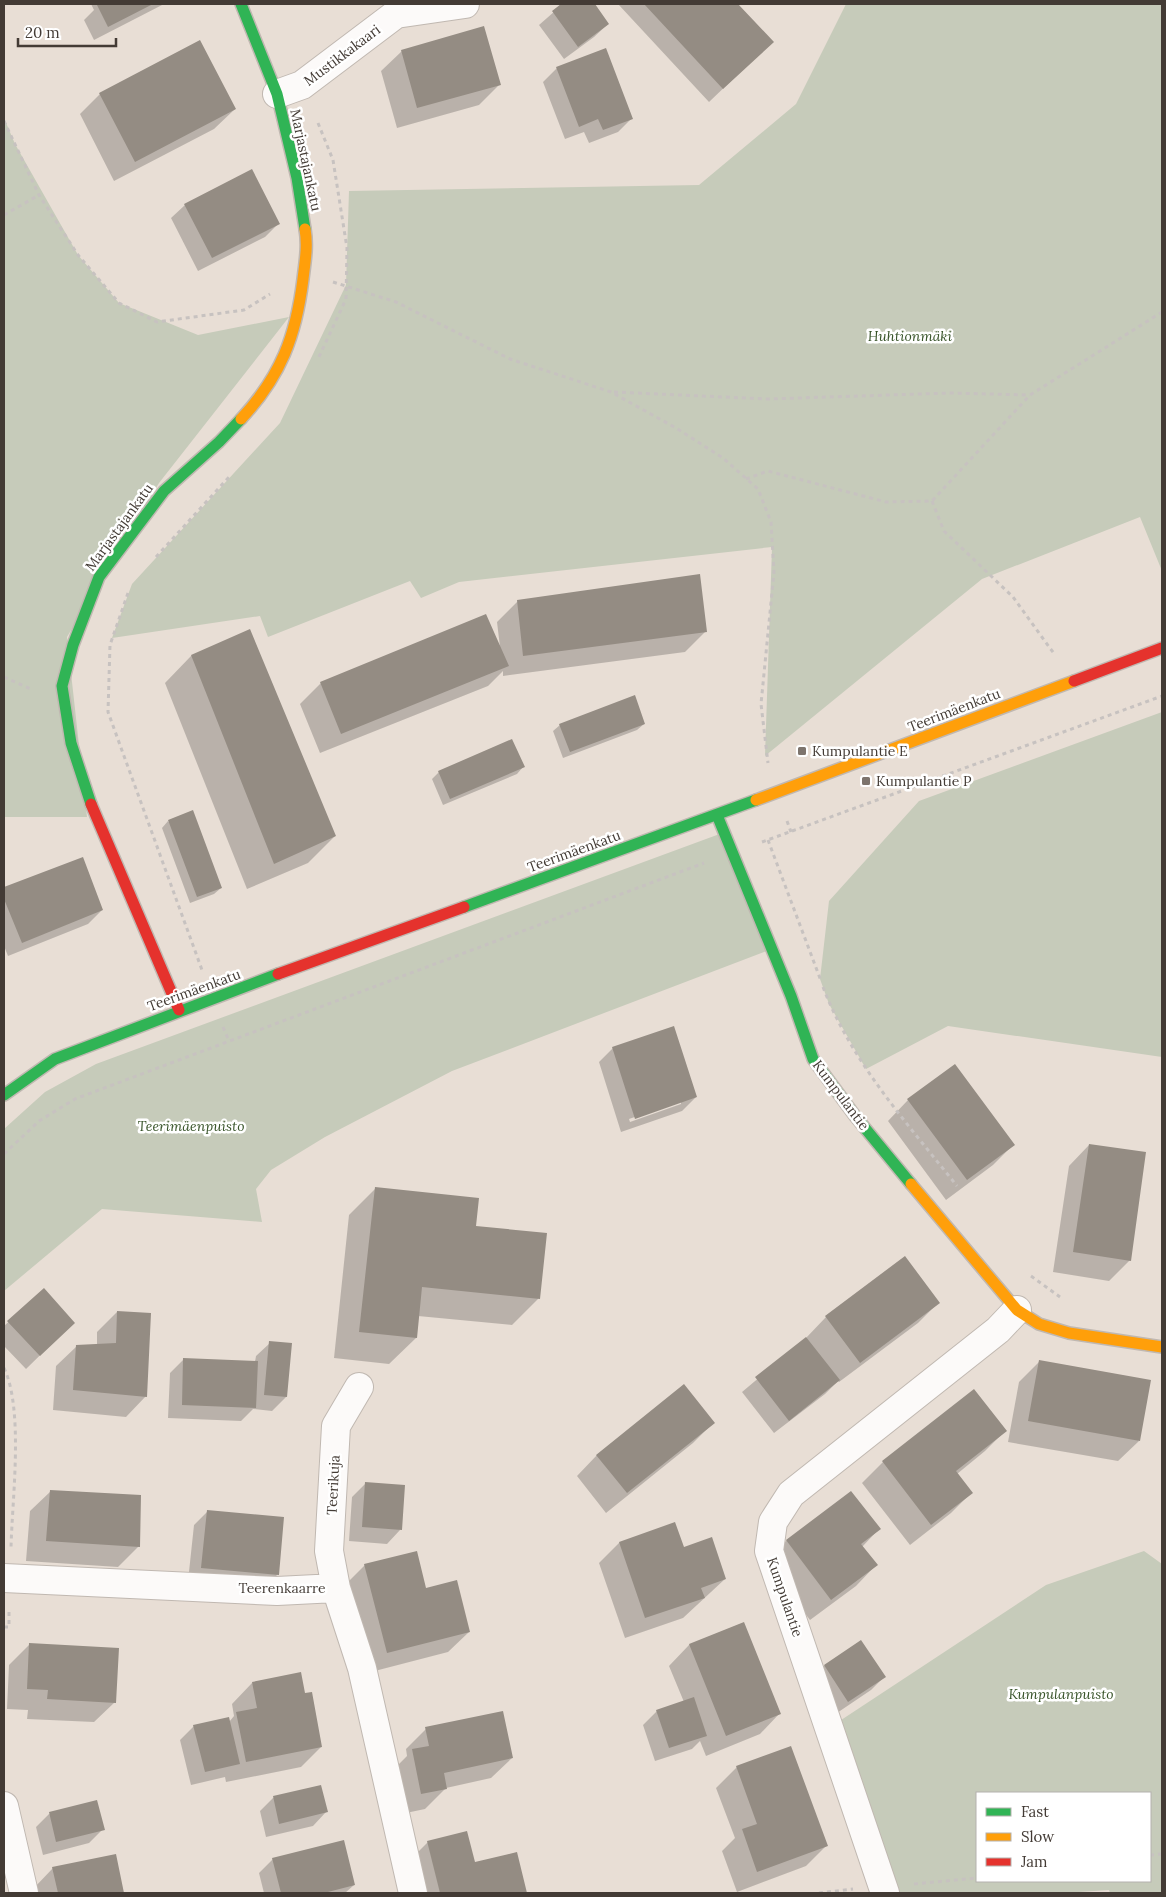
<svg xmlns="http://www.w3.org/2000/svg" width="1166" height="1897" font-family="Lora,serif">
	<rect width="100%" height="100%" fill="#e8ded5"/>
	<path fill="#c6cbba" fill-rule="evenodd" d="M846 4H1162V571L1140 517 982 579 765 756 772 547 459 582 421 598 410 581 268 637 260 616 112 638 132 584 280 423 346 285 349 191 699 185 796 104Z
		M4 118 15 144 78 255 119 303 198 335 289 317 159 483 67 637 87 817H4Z
		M1162 712V1057L948 1026 866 1069 829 1004 820 979 829 901 919 801Z
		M725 832 772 949 452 1071 325 1137 271 1170 256 1189 262 1222 102 1209 4 1291V1129L45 1092 96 1064Z
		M1144 1551 1162 1564V1893H1110L1109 1890 1064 1893H885L829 1728 1046 1585ZM977 1793H1150V1881H977Z"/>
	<path fill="#0003" fill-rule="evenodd" d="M91 4H164L94 40 84 20 94 10Z
		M563 4H593L608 24 594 37 564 59 539 25Z
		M618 4H736L772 42 709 102Z
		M402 51 499 85 479 105 397 128 381 71Z
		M557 68 632 118 618 132 589 143 584 132 565 139 543 82Z
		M100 94 235 109 214 129 114 181 80 114Z
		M185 205 278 224 265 237 198 271 171 218Z
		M518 601 706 631 685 652 503 676V671L488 686 320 753 300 704 321 683 486 616 500 647 497 622Z
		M249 631 335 836 308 863 247 889 165 683 191 656Z
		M644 724 637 730 563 758 553 731 560 725Z
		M523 767 517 774 443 805 432 779 439 772Z
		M168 821 221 888 214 894 190 903 162 828Z
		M82 859 102 910 88 924 8 956 4 946V888Z
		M613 1048 696 1097 682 1111 621 1132 599 1062ZM681 1101V1104L630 1122 629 1119Z
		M955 1066 1013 1145 993 1165 946 1200 888 1121 908 1100Z
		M1089 1145 1130 1260 1109 1281 1053 1272 1069 1166Z
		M376 1188 474 1227 545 1234 538 1299 512 1325 418 1316 416 1338 389 1364 334 1358 349 1215Z
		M44 1290 73 1323 26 1369 4 1346V1326Z
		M938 1303 918 1323 839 1382 838 1381 825 1394 774 1433 742 1392 806 1338 826 1317Z
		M117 1312 146 1396 126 1417 53 1410 56 1366 77 1346 97 1345V1332Z
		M270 1343 286 1397 272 1411 253 1409 241 1421 168 1418 170 1373 184 1359 255 1362 256 1356Z
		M1039 1362 1139 1441 1118 1461 1008 1442 1019 1382Z
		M974 1391 1005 1431 985 1451 957 1474 971 1493 951 1513 910 1545 862 1483 883 1462Z
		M713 1423 693 1443 606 1513 577 1476 597 1455Z
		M366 1483 400 1530 387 1544 349 1541 352 1497Z
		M51 1491 139 1546 118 1567 26 1561 30 1511Z
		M851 1492 879 1529 862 1547 876 1565 856 1586 810 1620 766 1562 786 1541Z
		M207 1512 278 1574 264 1588 188 1581 194 1525Z
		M619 1543 683 1548 725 1579 683 1618 625 1638 599 1563Z
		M365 1565 425 1589 469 1632 448 1652 367 1673 345 1585Z
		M743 1623 780 1713 760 1734 706 1756 700 1741 692 1749 655 1761 643 1725 657 1711 684 1702 669 1666 689 1645Z
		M861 1642 884 1677 871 1690 834 1715 811 1680 824 1666Z
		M30 1644 115 1702 94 1722 27 1719 28 1710 7 1709 9 1665Z
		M252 1683 304 1695 321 1747 301 1767 226 1782 225 1777 191 1785 180 1740 194 1726 229 1722 234 1716 232 1704Z
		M426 1729 512 1758 491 1778 446 1788 425 1809 401 1814 392 1771 407 1756 406 1749Z
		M737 1767 826 1846 806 1866 737 1892 722 1851 735 1838 716 1788Z
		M320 1786 326 1812 313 1826 266 1837 260 1811 273 1798Z
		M49 1814 103 1829 89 1843 43 1855 36 1827Z
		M428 1842 474 1863 516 1853 526 1893H415L408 1862Z
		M115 1856 123 1893H34L33 1889 53 1868Z
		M273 1859 354 1885 345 1893H264L259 1873Z"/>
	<path fill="#948c83" d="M100 4H153L108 27 97 5Z
		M561 4H595L609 24 578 47 552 11Z
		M644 4H738L774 42 723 89Z
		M484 26 501 85 417 108 401 50Z
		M200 40 236 109 135 162 99 93Z
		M606 48 633 119 603 130 598 119 579 127 556 67Z
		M252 169 280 224 212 258 184 204Z
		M700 574 707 632 523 656 517 600Z
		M486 614 509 666 341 734 320 682Z
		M250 629 336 836 274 864 191 655Z
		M635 695 645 724 570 752 559 724Z
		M512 739 525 767 450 799 438 771Z
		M193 810 222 888 197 897 168 820Z
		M83 857 103 910 22 943 4 899V887Z
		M674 1026 697 1097 635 1119 612 1047Z
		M955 1064 1015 1145 967 1180 907 1099Z
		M1089 1144 1146 1152 1131 1261 1073 1252Z
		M375 1187 479 1198 476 1226 547 1233 540 1299 422 1287 417 1338 359 1332Z
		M905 1256 940 1303 860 1363 825 1316Z
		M44 1288 75 1323 40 1356 7 1321Z
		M117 1311 151 1313 147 1397 73 1390 76 1345 116 1343Z
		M806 1337 840 1380 789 1421 755 1377Z
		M269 1341 292 1343 287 1397 264 1395Z
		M183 1358 258 1361 256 1408 182 1405Z
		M1039 1360 1151 1380 1140 1441 1028 1421Z
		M684 1384 715 1423 627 1493 596 1455Z
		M974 1389 1007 1431 956 1471 973 1493 931 1525 882 1461Z
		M365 1482 405 1485 402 1530 362 1527Z
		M50 1490 141 1495 140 1547 46 1541Z
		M851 1491 881 1529 861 1544 878 1565 831 1600 786 1540Z
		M207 1510 284 1517 279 1575 201 1568Z
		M675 1522 684 1547 712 1537 726 1579 701 1588 705 1598 645 1618 619 1542Z
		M417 1551 426 1588 457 1580 470 1632 387 1653 364 1564Z
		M744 1622 781 1714 726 1736 689 1644Z
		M861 1640 886 1677 848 1702 824 1665Z
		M29 1643 119 1648 116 1703 47 1699 48 1690 27 1689Z
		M301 1672 305 1693 312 1692 322 1747 246 1762 236 1712 257 1708 252 1682Z
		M694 1697 707 1736 669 1748 656 1710Z
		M503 1711 513 1758 444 1773 447 1789 421 1794 412 1749 429 1746 425 1727Z
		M229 1717 240 1764 205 1772 193 1725Z
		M791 1746 828 1846 757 1872 742 1829 757 1824 736 1766Z
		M321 1785 328 1812 279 1824 273 1796Z
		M97 1800 105 1830 56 1842 49 1812Z
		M467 1831 475 1862 517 1852 527 1893H440L427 1841Z
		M344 1840 355 1885 324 1893H281L272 1858Z
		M116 1854 124 1893H58L52 1867Z"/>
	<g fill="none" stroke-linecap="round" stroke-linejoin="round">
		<defs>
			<path id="street" d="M277 94 302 85 396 14 465 4
				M359 1387 336 1426 329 1551 336 1588 362 1668 413 1893
				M4 1578 277 1591 336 1588
				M4 1806 24 1893
				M885 1893 769 1551 773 1522 791 1494 998 1330 1017 1310"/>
			<path id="fast" d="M241 4 277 94 297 178 305 229
				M91 804 71 743 62 686 73 645 99 577 164 491 219 442 241 419
				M717 815 791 996 813 1059 855 1116 911 1184
				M464 907 756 800
				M4 1095 55 1059 278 974"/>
			<path id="slow" d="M241 419C281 376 296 336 303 279 305 262 308 246 305 229
				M756 800 1074 681
				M911 1184 1017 1310 1039 1324 1069 1333 1162 1347"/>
			<path id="jam" d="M1074 681 1162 648
				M91 804 179 1010
				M278 974 464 907"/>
		</defs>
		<use href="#street" stroke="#c0b8b1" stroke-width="30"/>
		<use href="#fast" stroke="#c0b8b1" stroke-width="14"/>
		<use href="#slow" stroke="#c0b8b1" stroke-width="14"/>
		<use href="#jam" stroke="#c0b8b1" stroke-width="14"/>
		<path stroke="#c7c2c0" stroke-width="3" stroke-dasharray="4 4" stroke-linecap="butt" d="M4 121 39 195 78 255 119 303 157 322 244 310 270 294
			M318 123 333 160 347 248 346 299 318 359
			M4 215 39 195
			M333 282 396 302 510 359 611 392 676 428 723 458 758 489 771 522 774 572 761 704 768 763
			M614 392 768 399 950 393 1030 395
			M746 479 768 471 886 502 932 501 1030 395 1162 312
			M932 501 944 531 1013 597 1055 655
			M156 557 229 477
			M128 593 110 645 108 712 202 970
			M4 677 33 690
			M787 821 791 832
			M768 840 821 981
			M762 842 1162 696
			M823 987C852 1063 907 1123 957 1186
			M223 1027 229 1041
			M4 1154 39 1121 75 1099 704 863
			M1031 1276 1060 1297
			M4 1368C24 1410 12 1500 11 1548
			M4 1627H9V1610
			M1150 1855 1162 1854
			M914 1884 977 1878
			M819 1893 853 1889"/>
		<use href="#street" stroke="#fcfaf9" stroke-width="28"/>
		<use href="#fast" stroke="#30b455" stroke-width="11"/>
		<use href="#slow" stroke="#ff9f0a" stroke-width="11"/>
		<use href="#jam" stroke="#e5322d" stroke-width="11"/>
	</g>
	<g fill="#7d746d" stroke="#fff" stroke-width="2">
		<rect x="797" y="746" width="10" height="10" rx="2.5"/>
		<rect x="861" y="776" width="10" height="10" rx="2.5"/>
	</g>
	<g text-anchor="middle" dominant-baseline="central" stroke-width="5" stroke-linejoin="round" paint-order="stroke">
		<g font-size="14" fill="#433b35" stroke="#fff">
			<text transform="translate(342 55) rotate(-37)">Mustikkakaari</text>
			<text transform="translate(306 160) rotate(78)">Marjastajankatu</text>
			<text transform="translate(119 527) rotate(-54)">Marjastajankatu</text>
			<text transform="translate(954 710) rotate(-21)">Teerimäenkatu</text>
			<text transform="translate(574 851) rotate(-20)">Teerimäenkatu</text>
			<text transform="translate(194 990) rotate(-20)">Teerimäenkatu</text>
			<text transform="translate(841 1095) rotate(53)">Kumpulantie</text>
			<text transform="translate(333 1485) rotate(-87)">Teerikuja</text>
			<text x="282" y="1588">Teerenkaarre</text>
			<text transform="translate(785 1597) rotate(71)">Kumpulantie</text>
		</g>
		<g font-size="14" font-style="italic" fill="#375328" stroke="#fff">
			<text x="910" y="336">Huhtionmäki</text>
			<text x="191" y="1126">Teerimäenpuisto</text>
			<text x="1061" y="1694">Kumpulanpuisto</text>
		</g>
		<g font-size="14" fill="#433b35" stroke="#fff" text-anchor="start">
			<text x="812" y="751">Kumpulantie E</text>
			<text x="876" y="781">Kumpulantie P</text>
		</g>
	</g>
	<rect width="1166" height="1897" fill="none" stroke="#433b35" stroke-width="10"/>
	<rect x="976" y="1792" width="175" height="90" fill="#ffffff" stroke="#b4b1ae"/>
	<rect x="986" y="1808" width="25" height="8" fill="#30b455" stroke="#b4b1ae"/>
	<text x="1021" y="1817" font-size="15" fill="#433b35">Fast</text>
	<rect x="986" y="1833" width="25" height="8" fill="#ff9f0a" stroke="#b4b1ae"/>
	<text x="1021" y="1842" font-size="15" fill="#433b35">Slow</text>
	<rect x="986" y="1858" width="25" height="8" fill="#e5322d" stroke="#b4b1ae"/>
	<text x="1021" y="1867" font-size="15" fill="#433b35">Jam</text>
	<path d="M18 38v8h98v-8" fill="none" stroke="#433b35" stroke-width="2.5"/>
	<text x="25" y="38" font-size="15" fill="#433b35" stroke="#ffffff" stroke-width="4" paint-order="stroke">20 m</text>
</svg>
